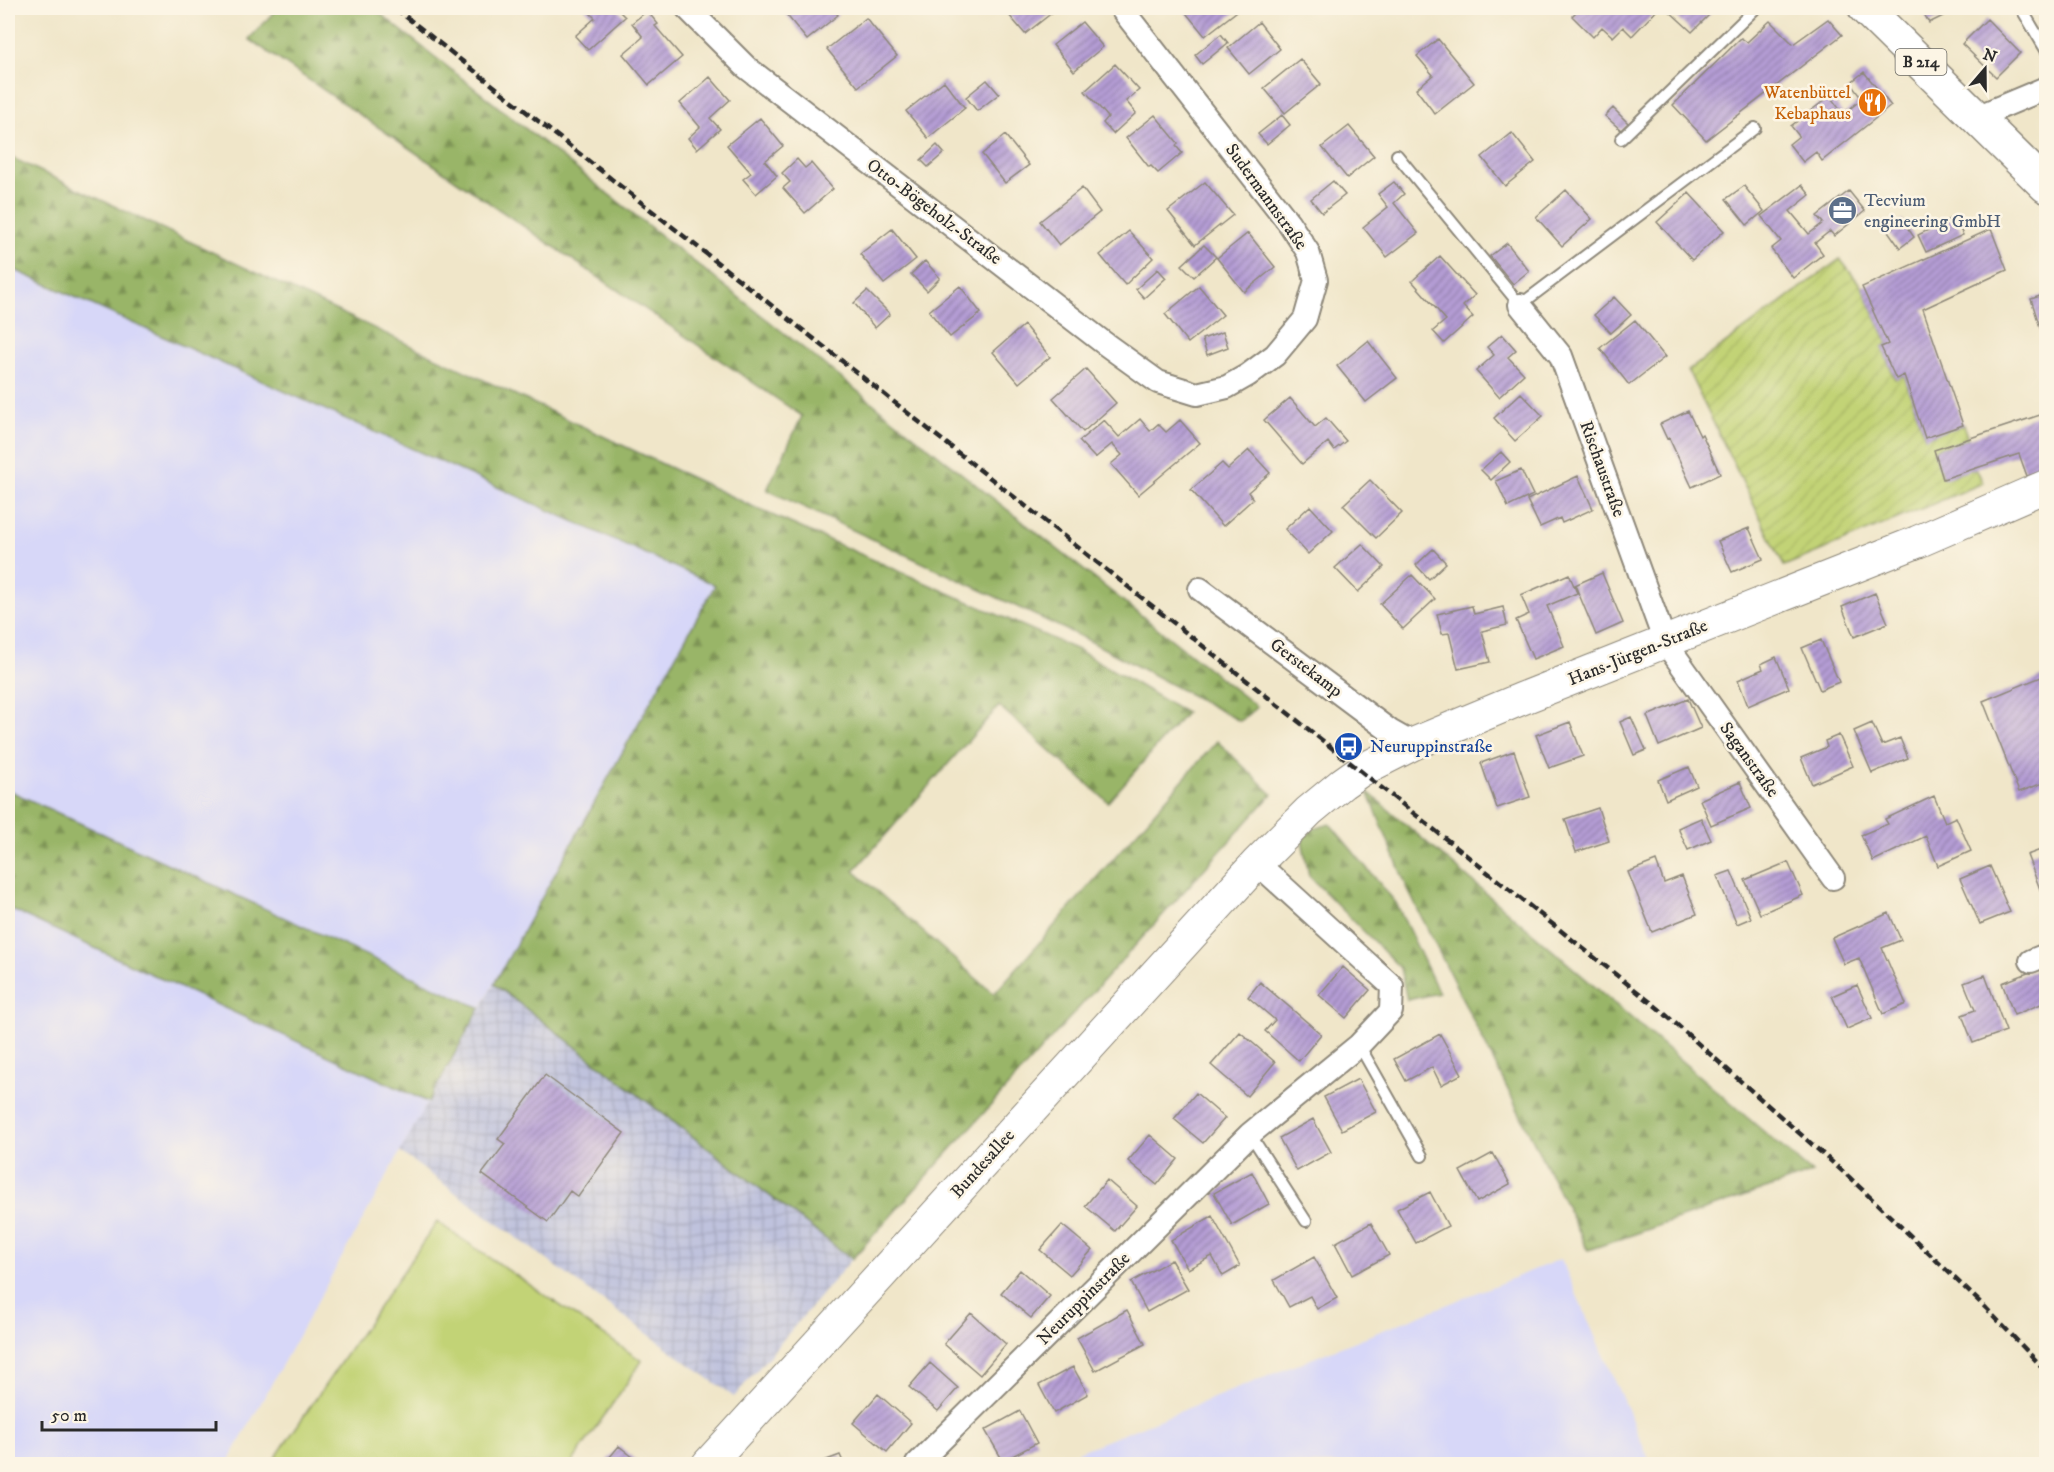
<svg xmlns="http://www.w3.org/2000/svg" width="2054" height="1472" font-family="'IM FELL DW Pica',serif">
	<defs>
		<pattern id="industrial-grid" width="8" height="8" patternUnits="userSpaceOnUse" patternTransform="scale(1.5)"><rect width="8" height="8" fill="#bfc2dd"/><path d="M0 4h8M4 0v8" fill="none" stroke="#a4a7be"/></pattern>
		<pattern id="forest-firs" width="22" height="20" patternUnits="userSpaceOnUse" patternTransform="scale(1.5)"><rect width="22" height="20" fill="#99b567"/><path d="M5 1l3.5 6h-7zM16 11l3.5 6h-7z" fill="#7d9355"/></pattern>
		<pattern id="garden-furrows" width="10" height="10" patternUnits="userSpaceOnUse" patternTransform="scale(1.5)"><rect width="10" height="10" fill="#c2d376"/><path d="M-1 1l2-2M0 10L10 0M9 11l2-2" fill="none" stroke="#a7b566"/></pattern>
		<pattern id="building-hatch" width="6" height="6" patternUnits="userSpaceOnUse" patternTransform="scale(1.5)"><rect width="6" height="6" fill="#b49cd4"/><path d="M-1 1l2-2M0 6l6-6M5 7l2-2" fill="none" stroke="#937fac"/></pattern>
	</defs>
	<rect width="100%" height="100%" fill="#fcf5e5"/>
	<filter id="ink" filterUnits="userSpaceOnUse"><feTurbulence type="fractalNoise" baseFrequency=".0167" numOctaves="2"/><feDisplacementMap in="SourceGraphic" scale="12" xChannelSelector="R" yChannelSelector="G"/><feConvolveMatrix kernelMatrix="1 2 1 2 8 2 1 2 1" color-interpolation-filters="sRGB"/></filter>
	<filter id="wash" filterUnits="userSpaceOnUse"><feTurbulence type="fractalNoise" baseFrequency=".008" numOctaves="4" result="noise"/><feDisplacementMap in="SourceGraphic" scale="24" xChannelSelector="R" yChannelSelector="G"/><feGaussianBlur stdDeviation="1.35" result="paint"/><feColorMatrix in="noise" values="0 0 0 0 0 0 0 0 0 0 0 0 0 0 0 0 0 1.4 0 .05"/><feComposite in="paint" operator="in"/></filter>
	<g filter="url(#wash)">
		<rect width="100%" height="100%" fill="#f0e6c9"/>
		<path fill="#d7d7f8" d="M8 156 758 508 227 1464H8Z
			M1561 1259 1651 1464H1048Z"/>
		<path fill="url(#industrial-grid)" d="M494 984 852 1259 734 1397 400 1152Z"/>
		<path fill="#c2d376" stroke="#767f50" stroke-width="1.5" d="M437 1222 642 1361 571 1464H271Z"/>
		<path fill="url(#forest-firs)" stroke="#627049" stroke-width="1.5" d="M269 8H373L1257 707 1240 721 1086 639 767 490 802 416 249 39 274 12Z
			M8 156 758 509 1080 651 1186 713 1108 802 999 706 854 871 994 994 1217 741 1272 794 852 1259 494 984 715 585 8 267Z
			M8 790 480 1008 428 1102 8 908Z
			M1368 792 1812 1173 1588 1250 1408 890Z
			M1330 824 1396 903 1439 993 1407 1000 1400 968 1309 876 1302 840 1313 829Z"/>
		<path fill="url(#garden-furrows)" stroke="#767f50" stroke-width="1.5" d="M1840 259 1862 287 1888 344 1882 347 1895 379 1904 375 1925 437 1963 425 1968 439 1934 450 1943 478 1976 468 1983 483 1784 566 1688 371Z"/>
		<g id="blocks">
			<path fill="url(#building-hatch)" d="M585 8H616L625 17 588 50 575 36 595 18Z
				M781 8H832L838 15 807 40Z
				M1003 8H1058L1025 34Z
				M1182 8H1241L1205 36Z
				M1580 8H1659L1632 36 1623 27 1613 37 1602 27 1593 37 1572 16Z
				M1666 8H1716L1692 32Z
				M1921 8H1959L1929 23Z
				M647 11 658 24 655 26 682 57 649 85 623 54 643 37 632 23Z
				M866 18 897 56 858 87 827 49Z
				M1828 19 1842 35 1706 140 1673 105 1741 38 1747 42 1770 21 1793 44Z
				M1987 19 2020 53 1996 77 1962 44Z
				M1082 22 1103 47 1074 71 1053 45Z
				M1259 22 1280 49 1249 74 1228 48Z
				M1221 34 1228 43 1202 64 1195 55Z
				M1438 39 1474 83 1435 114 1416 89 1433 75 1417 56Z
				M1300 59 1321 84 1285 113 1264 88Z
				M1115 64 1139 90 1126 101 1136 113 1113 134 1103 123 1108 117 1085 91Z
				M1864 72 1891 106 1822 161 1816 152 1803 162 1789 144 1799 136 1791 126 1830 96 1843 114 1862 99 1850 83Z
				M710 77 730 100 710 118 720 129 697 149 688 138 700 127 680 103Z
				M987 80 999 94 977 111 966 97Z
				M944 81 965 108 928 138 906 111Z
				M1613 108 1628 123 1621 130 1605 116Z
				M1155 115 1178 143 1176 146 1182 153 1158 173 1151 166 1149 167 1126 138Z
				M1282 115 1290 125 1267 144 1258 134Z
				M760 118 783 146 765 161 777 176 756 194 743 179 751 173 727 145Z
				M1349 126 1374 156 1347 178 1322 147Z
				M1512 133 1535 162 1505 186 1482 157Z
				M1005 135 1029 165 1005 183 982 154Z
				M937 145 944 153 928 167 921 160Z
				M797 159 805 168 811 163 833 189 805 213 783 188 790 182 782 173Z
				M1333 181 1345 195 1322 213 1311 199Z
				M1205 182 1233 215 1195 245 1168 211Z
				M1394 182 1404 194 1394 203 1418 233 1387 257 1363 227 1388 207 1378 194Z
				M1802 185 1810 195 1790 211 1809 234 1823 223 1817 216 1849 191 1865 211 1834 236 1830 231 1815 243 1823 254 1793 278 1771 249 1781 241 1761 216Z
				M1744 186 1764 211 1747 225 1726 199Z
				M1082 188 1100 212 1059 245 1040 221Z
				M1566 190 1592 219 1562 246 1536 217Z
				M1689 193 1724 231 1692 260 1657 222Z
				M1954 217 1963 235 1926 252 1918 235Z
				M1902 220 1914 237 1900 248 1888 231Z
				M892 229 916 259 884 284 860 254Z
				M1991 229 2007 270 1923 309 1963 425 1925 438 1904 375 1896 379 1881 347 1888 344 1862 287Z
				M1129 231 1153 258 1125 285 1100 255Z
				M1248 233 1275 267 1244 292 1217 258Z
				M1507 243 1529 271 1513 284 1490 256Z
				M1204 245 1216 257 1194 277 1182 265Z
				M1440 256 1475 295 1463 306 1473 317 1444 343 1433 331 1446 320 1412 281Z
				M925 261 940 278 927 291 911 274Z
				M1158 269 1166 278 1144 298 1136 289Z
				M960 286 981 313 950 337 929 311Z
				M1199 286 1223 315 1188 343 1165 314Z
				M867 291 890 314 875 328 854 303Z
				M2046 294V346L2031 299Z
				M1614 297 1631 315 1611 333 1594 315Z
				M1635 320 1665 357 1629 385 1600 348Z
				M1024 325 1050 357 1019 383 993 352Z
				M1223 332 1228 347 1207 355 1202 339Z
				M1502 334 1516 350 1508 357 1524 374 1499 397 1476 371 1494 355 1487 347Z
				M1368 341 1397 378 1366 402 1337 366Z
				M1086 369 1116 403 1083 432 1053 398Z
				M1521 393 1543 416 1515 441 1494 418Z
				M1290 398 1315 427 1326 418 1346 441 1334 450 1328 442 1302 464 1264 420Z
				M1688 411 1700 436 1702 434 1720 474 1692 487 1669 438 1667 439 1660 424Z
				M2046 413V445L2043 446 2046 455V470L2027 476 2019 454 1943 479 1934 450Z
				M1140 419 1150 431 1158 424 1166 432 1180 420 1200 443 1138 495 1111 464 1122 455 1112 444 1095 458 1079 441 1104 420 1119 437Z
				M1249 450 1270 473 1248 492 1253 499 1223 526 1191 490 1222 463 1228 469Z
				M1501 452 1510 462 1491 480 1481 470Z
				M1521 470 1533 495 1508 507 1496 481Z
				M1578 476 1593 509 1562 523 1560 518 1540 527 1527 500Z
				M1370 480 1402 513 1376 538 1343 505Z
				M1310 506 1333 531 1308 554 1285 529Z
				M1749 528 1763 559 1732 572 1718 541Z
				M1362 544 1384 567 1358 592 1335 568Z
				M1433 549 1446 563 1429 579 1416 565Z
				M1602 573 1623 623 1596 635 1575 585Z
				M1569 574 1577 593 1547 606 1564 646 1533 659 1516 620 1529 614 1521 595Z
				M1412 575 1435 599 1403 629 1380 604Z
				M1875 593 1888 623 1854 637 1842 607Z
				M1472 606 1474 614 1503 607 1507 625 1482 631 1490 662 1458 669 1449 633 1442 634 1437 614Z
				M1821 640 1839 682 1820 690 1802 648Z
				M1776 657 1789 688 1748 706 1738 680 1763 669 1761 664Z
				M2046 675V782L2019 792 1983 701Z
				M1688 699 1701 728 1659 746 1647 716Z
				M1631 717 1646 750 1634 755 1620 722Z
				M1570 722 1583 756 1549 768 1536 735Z
				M1872 723 1882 745 1900 738 1908 758 1872 773 1854 731Z
				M1839 735 1853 766 1812 784 1801 758 1827 747 1825 741Z
				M1514 751 1530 797 1497 808 1481 763Z
				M1689 767 1697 786 1666 800 1658 780Z
				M1740 782 1751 808 1711 825 1700 800Z
				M1934 796 1945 822 1956 817 1971 851 1938 866 1926 836 1873 861 1861 835 1888 824 1885 819Z
				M1598 808 1609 841 1576 852 1565 819Z
				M1701 818 1711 840 1688 850 1678 828Z
				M2046 848V905L2027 855Z
				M1656 861 1664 883 1682 876 1697 914 1652 932 1628 872Z
				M1788 862 1803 895 1760 914 1745 880Z
				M1990 866 2010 912 1980 924 1960 879Z
				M1731 871 1751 918 1737 924 1717 876Z
				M1889 913 1901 940 1882 948 1906 1004 1883 1014 1859 958 1844 964 1832 938Z
				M1343 967 1370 990 1346 1018 1319 995Z
				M2041 968 2046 982V1002L2014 1015 2002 983Z
				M1985 975 2006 1031 1973 1043 1962 1015 1975 1010 1964 983Z
				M1260 982 1321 1034 1299 1061 1265 1031 1275 1020 1248 997Z
				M1857 985 1872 1018 1847 1029 1832 996Z
				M1240 1032 1275 1062 1247 1096 1211 1065Z
				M1440 1034 1462 1074 1441 1085 1432 1067 1406 1081 1394 1059Z
				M545 1075 624 1133 578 1197 570 1191 548 1222 482 1174 505 1144 498 1139Z
				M1358 1079 1376 1112 1342 1130 1324 1097Z
				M1196 1093 1225 1118 1203 1143 1174 1119Z
				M1313 1119 1331 1152 1297 1171 1279 1138Z
				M1150 1135 1178 1159 1157 1185 1128 1161Z
				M1493 1153 1510 1184 1477 1202 1460 1171Z
				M1252 1172 1269 1204 1232 1225 1214 1193Z
				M1107 1180 1137 1206 1115 1231 1085 1206Z
				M1430 1192 1448 1226 1416 1243 1397 1209Z
				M1212 1216 1240 1266 1223 1276 1212 1256 1188 1269 1171 1240Z
				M1371 1223 1389 1255 1352 1275 1335 1243Z
				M1062 1225 1092 1250 1070 1275 1040 1250Z
				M1314 1257 1337 1298 1317 1309 1310 1296 1289 1307 1274 1280Z
				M1171 1260 1188 1289 1147 1312 1131 1282Z
				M1020 1270 1050 1296 1031 1318 1001 1293Z
				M1127 1310 1145 1344 1095 1371 1077 1338Z
				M971 1313 1006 1344 980 1375 944 1344Z
				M930 1363 958 1388 938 1411 909 1387Z
				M1073 1367 1088 1394 1054 1413 1039 1385Z
				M878 1394 911 1423 887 1452 853 1423Z
				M1020 1411 1037 1443 1003 1461 985 1430Z
				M619 1446 639 1462 637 1464H604Z
				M840 1455 844 1464H816Z"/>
		</g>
	</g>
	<g filter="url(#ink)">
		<use href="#blocks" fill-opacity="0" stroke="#8e887a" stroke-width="1.5"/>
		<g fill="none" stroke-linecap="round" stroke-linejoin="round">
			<defs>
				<path id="service" d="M2021 8 2046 50
					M1621 139 1756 8
					M1397 155 1520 305 1755 128
					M1359 1045 1422 1156
					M1250 1134 1306 1221"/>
				<path id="minor" d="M687 8 746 67 1104 343 1158 382 1197 394 1227 387 1248 375 1275 355 1305 319 1316 280 1308 252 1289 223 1121 8
					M1977 117 2046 88
					M1520 305 1561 356 1665 642 1833 878
					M1200 589 1390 731 1413 744
					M2031 961 2046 955
					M917 1464 1250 1134 1359 1045 1391 1011 1392 986 1257 863"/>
				<path id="secondary" d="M708 1464 1257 863 1309 811 1343 783 1360 771 1413 744 1521 699 1917 542 2046 486"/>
				<path id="primary" d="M1865 8 2046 186"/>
			</defs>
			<use href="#service" stroke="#8e887a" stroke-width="14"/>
			<use href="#minor" stroke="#8e887a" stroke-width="26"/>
			<use href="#secondary" stroke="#8e887a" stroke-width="34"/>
			<use href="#primary" stroke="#8e887a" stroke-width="36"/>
			<use href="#service" stroke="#fff" stroke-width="10"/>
			<use href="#minor" stroke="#fff" stroke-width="22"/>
			<use href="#secondary" stroke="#fff" stroke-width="32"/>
			<use href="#primary" stroke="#fff" stroke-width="33"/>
			<path stroke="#2b2b2b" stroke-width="4.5" stroke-dasharray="9 4.5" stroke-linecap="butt" d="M395 8 1303 725 1659 1009 1849 1177 1986 1308 2046 1371"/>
		</g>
	</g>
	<defs>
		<symbol id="restaurant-disc" viewBox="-11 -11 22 22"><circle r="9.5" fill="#e8710a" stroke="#fcf5e5"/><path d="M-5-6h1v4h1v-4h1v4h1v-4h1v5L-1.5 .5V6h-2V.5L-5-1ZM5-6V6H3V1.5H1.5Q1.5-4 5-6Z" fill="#fff"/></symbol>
		<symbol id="office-disc" viewBox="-11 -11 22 22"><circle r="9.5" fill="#5c6f8a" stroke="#fcf5e5"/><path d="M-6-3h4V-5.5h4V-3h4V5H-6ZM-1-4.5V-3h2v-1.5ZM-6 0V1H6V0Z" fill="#fff"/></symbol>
		<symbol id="bus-disc" viewBox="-11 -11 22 22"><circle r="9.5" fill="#1a4fb4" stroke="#fcf5e5"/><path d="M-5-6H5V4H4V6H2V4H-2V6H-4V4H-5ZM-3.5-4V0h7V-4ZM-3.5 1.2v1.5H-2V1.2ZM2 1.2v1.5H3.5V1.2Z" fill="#fff"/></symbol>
	</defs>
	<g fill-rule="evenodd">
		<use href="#restaurant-disc" x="1856" y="86" width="33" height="33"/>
		<use href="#office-disc" x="1826" y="194" width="33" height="33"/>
		<use href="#bus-disc" x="1332" y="730" width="33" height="33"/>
	</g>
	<g text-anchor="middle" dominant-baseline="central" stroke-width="5" stroke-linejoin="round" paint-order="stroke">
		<rect fill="#fcf5e5" stroke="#6a6863" stroke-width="1.5" x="1895.5" y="49" width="51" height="26" rx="4.5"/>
		<g font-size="16" font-weight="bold" fill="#2b2b2b">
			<text x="1921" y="62">B 214</text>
		</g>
		<g font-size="18" fill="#c56008" stroke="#fcf5e5" text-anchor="end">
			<text x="1851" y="93">Watenbüttel<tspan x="1851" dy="21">Kebaphaus</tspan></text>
		</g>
		<g font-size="18" fill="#2b2b2b" stroke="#fcf5e5">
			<text transform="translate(1266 197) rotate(54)">Sudermannstraße</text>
			<text transform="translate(934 212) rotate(37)">Otto-Bögeholz-Straße</text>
			<text transform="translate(1602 469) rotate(70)">Rischaustraße</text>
			<text transform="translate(1638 653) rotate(-22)">Hans-Jürgen-Straße</text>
			<text transform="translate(1306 668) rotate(37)">Gerstekamp</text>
			<text transform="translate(1749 760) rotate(54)">Saganstraße</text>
			<text transform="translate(983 1164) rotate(-48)">Bundesallee</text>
			<text transform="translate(1084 1299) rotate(-45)">Neuruppinstraße</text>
		</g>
		<g font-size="18" fill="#4e5e75" stroke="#fcf5e5" text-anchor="start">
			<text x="1864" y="201">Tecvium<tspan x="1864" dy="21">engineering GmbH</tspan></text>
		</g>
		<g font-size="18" fill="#164399" stroke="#fcf5e5" text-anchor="start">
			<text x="1370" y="747">Neuruppinstraße</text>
		</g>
	</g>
	<rect width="2054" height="1472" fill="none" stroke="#fcf5e5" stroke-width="30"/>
	<g transform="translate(1985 69) rotate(20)" stroke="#fcf5e5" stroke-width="4.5" paint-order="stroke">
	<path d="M0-4.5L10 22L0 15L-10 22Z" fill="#2b2b2b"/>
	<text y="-9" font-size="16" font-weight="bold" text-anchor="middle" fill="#2b2b2b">N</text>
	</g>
	<path d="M42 1421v9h174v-9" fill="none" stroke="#2b2b2b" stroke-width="3"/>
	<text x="51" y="1421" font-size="18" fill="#2b2b2b" stroke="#fcf5e5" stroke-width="4.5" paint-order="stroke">50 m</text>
</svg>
